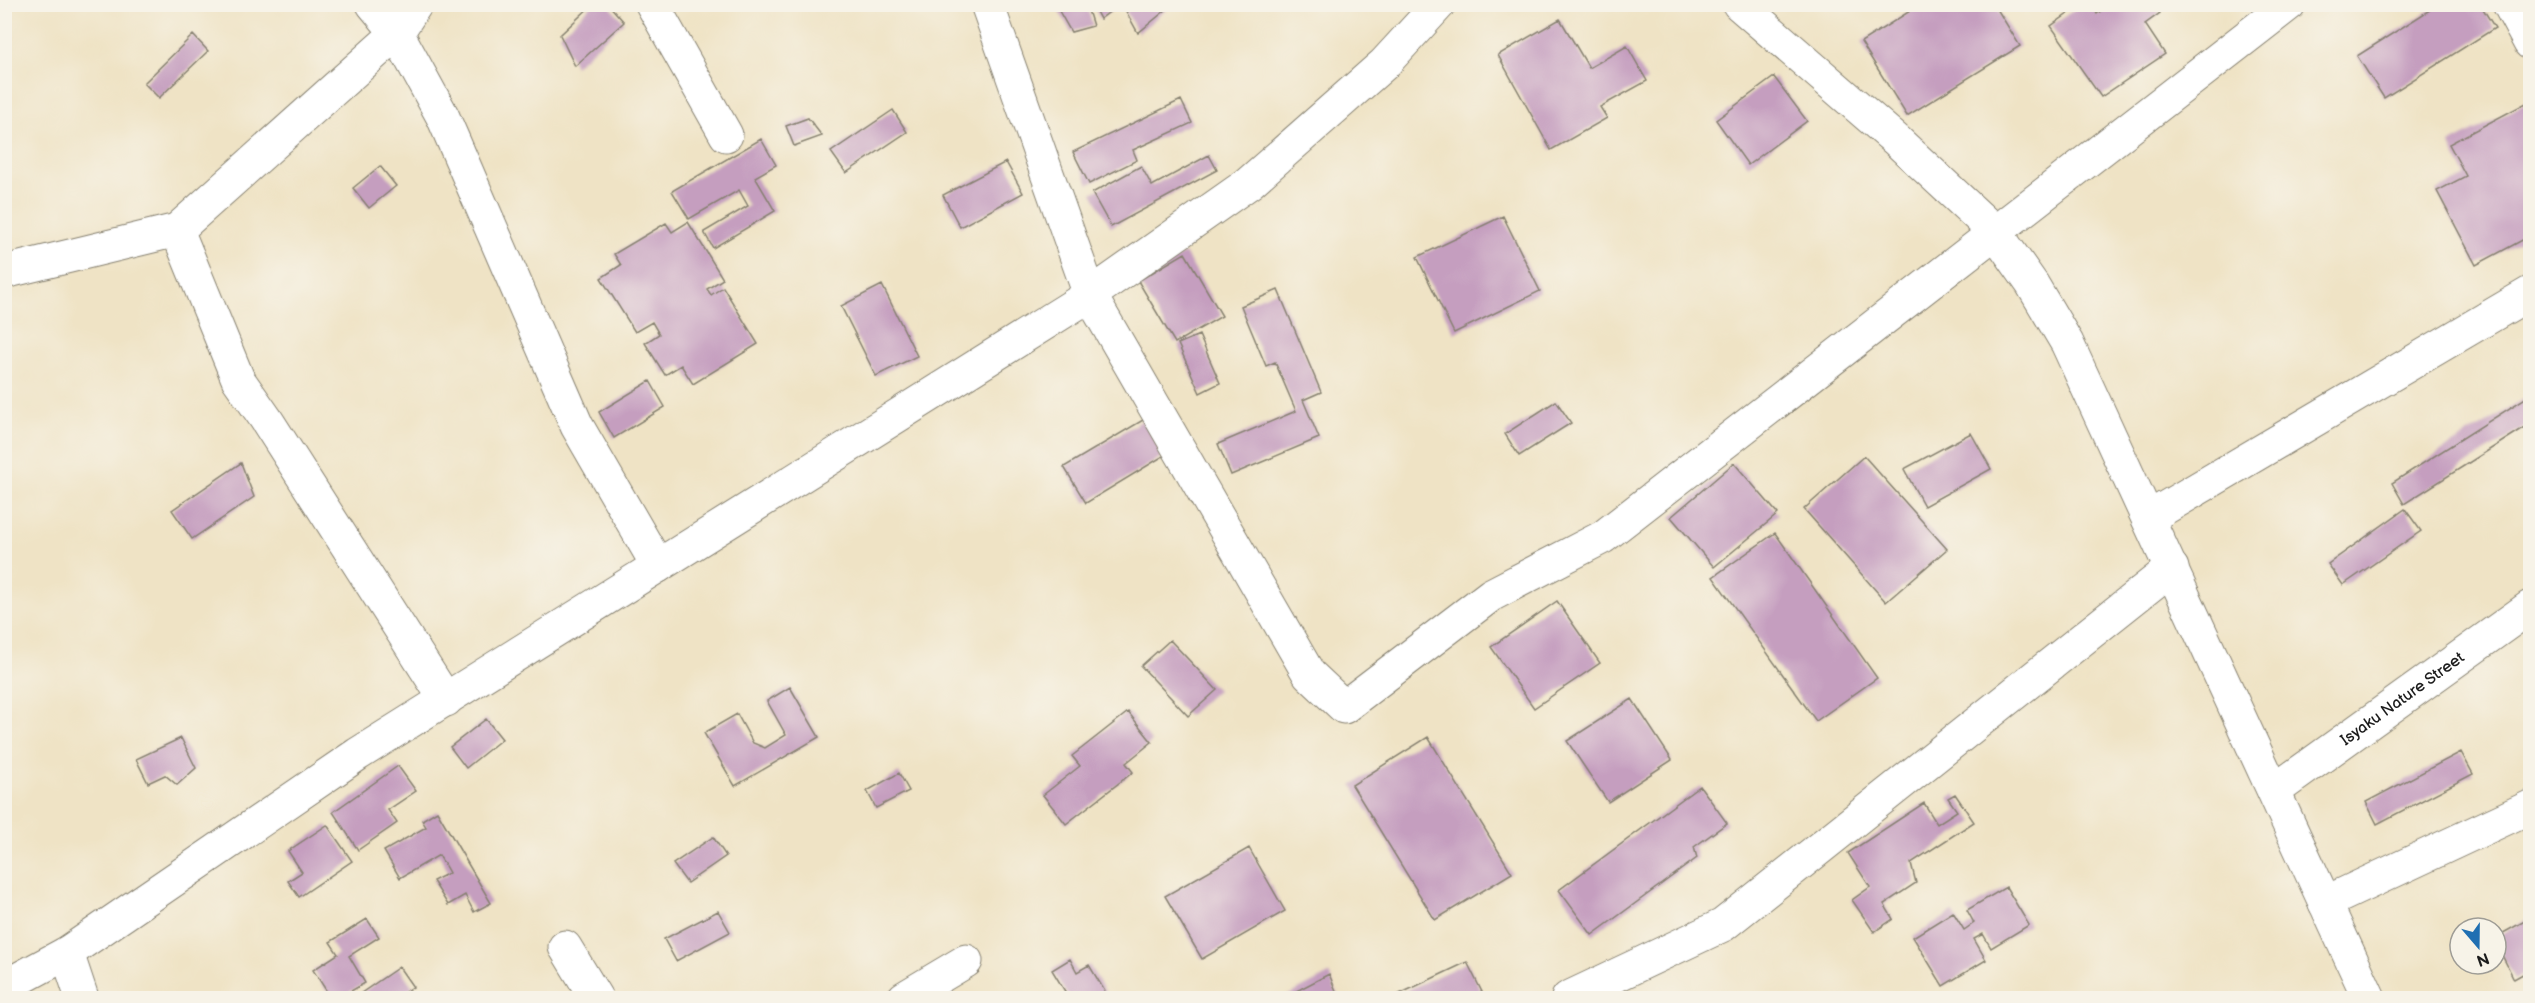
<svg xmlns="http://www.w3.org/2000/svg" width="2535" height="1003" font-family="'Balsamiq Sans',sans-serif">
	<rect width="100%" height="100%" fill="#f7f3e8"/>
	<filter id="ink" filterUnits="userSpaceOnUse"><feTurbulence type="fractalNoise" baseFrequency=".0167" numOctaves="2"/><feDisplacementMap in="SourceGraphic" scale="12" xChannelSelector="R" yChannelSelector="G"/><feConvolveMatrix kernelMatrix="1 2 1 2 8 2 1 2 1" color-interpolation-filters="sRGB"/></filter>
	<filter id="wash" filterUnits="userSpaceOnUse"><feTurbulence type="fractalNoise" baseFrequency=".008" numOctaves="4" result="noise"/><feDisplacementMap in="SourceGraphic" scale="24" xChannelSelector="R" yChannelSelector="G"/><feGaussianBlur stdDeviation="1.35" result="paint"/><feColorMatrix in="noise" values="0 0 0 0 0 0 0 0 0 0 0 0 0 0 0 0 0 1.4 0 .05"/><feComposite in="paint" operator="in"/></filter>
	<g filter="url(#wash)">
		<rect width="100%" height="100%" fill="#efe3c5"/>
		<g id="blocks">
			<path fill="#c59ebf" d="M593 4H608L624 22 575 66 560 35Z
				M1055 4H1086L1093 26 1071 32Z
				M1092 4H1120L1100 19Z
				M1122 4H1173L1138 33Z
				M1921 4H1994L2020 46 1907 116 1861 42Z
				M2082 4H2091L2097 14 2110 4H2153L2160 13 2145 24 2165 54 2101 97 2051 26Z
				M2439 4H2480L2495 28 2384 98 2357 56Z
				M1560 19 1589 68 1627 46 1647 81 1600 107 1607 118 1551 150 1498 55Z
				M193 35 208 51 159 98 144 83Z
				M1774 77 1807 121 1748 165 1716 120Z
				M1181 100 1192 123 1133 150 1137 160 1089 184 1073 152Z
				M2530 101V236L2476 265 2437 191 2466 176 2449 144Z
				M893 110 907 132 846 173 831 152Z
				M808 118 822 136 794 146 786 126Z
				M761 139 776 165 755 177 775 211 713 248 704 232 748 206 739 190 689 219 672 191Z
				M1209 155 1217 170 1111 227 1092 193 1141 166 1152 186Z
				M1006 162 1023 193 960 227 943 195Z
				M380 166 396 186 369 208 353 188Z
				M1503 216 1540 291 1454 333 1417 257Z
				M688 222 723 279 707 289 711 295 723 287 758 344 693 384 681 365 665 375 645 343 659 334 652 322 635 332 601 278 621 265 614 254 666 223 672 232Z
				M1185 253 1222 316 1175 343 1138 281Z
				M882 285 917 356 876 376 841 306Z
				M1278 290 1321 392 1303 400 1319 438 1231 475 1218 444 1296 411 1275 362 1266 366 1241 306Z
				M1199 335 1220 383 1200 393 1178 344Z
				M650 381 665 407 614 438 599 412Z
				M2530 395V424L2404 504 2392 483Z
				M1556 401 1571 423 1519 456 1505 434Z
				M1148 417 1170 452 1086 503 1064 467Z
				M1971 433 1991 469 1924 506 1904 469Z
				M1864 456 1947 549 1886 602 1804 509Z
				M241 463 254 497 192 539 172 510Z
				M1734 463 1778 514 1714 567 1671 517Z
				M2405 509 2421 531 2343 585 2328 564Z
				M1775 533 1877 678 1816 721 1713 577Z
				M1557 601 1600 663 1534 708 1491 647Z
				M1170 640 1217 690 1188 716 1141 666Z
				M790 687 819 737 735 786 704 733 737 714 753 743 765 748 786 735 767 701Z
				M1632 699 1672 760 1608 802 1567 741Z
				M1128 712 1152 742 1126 763 1133 772 1066 824 1043 795 1080 766 1072 756Z
				M486 719 502 739 466 768 450 747Z
				M1428 737 1512 873 1435 920 1352 785Z
				M181 738 196 768 177 785 165 775 148 783 136 759Z
				M2461 752 2473 774 2377 824 2366 802Z
				M398 766 416 791 388 810 397 823 358 850 333 812Z
				M899 773 909 791 876 808 867 791Z
				M1700 786 1727 823 1694 847 1697 858 1592 935 1559 890Z
				M1955 794 1974 822 1911 863 1916 883 1884 904 1893 919 1874 932 1852 900 1870 887 1848 853 1924 803 1937 824 1957 811 1948 798Z
				M437 811 491 903 474 912 465 895 448 905 433 881 449 873 439 855 400 878 384 851 426 827 422 820Z
				M327 825 352 861 299 897 288 881 302 872 288 851Z
				M713 837 726 856 687 883 673 864Z
				M1249 848 1285 911 1202 959 1165 896Z
				M2006 887 2029 925 1991 948 1983 934 1974 939 1986 960 1943 986 1913 937 1953 912 1964 930 1974 923 1967 910Z
				M718 911 730 932 676 961 664 939Z
				M2530 918V970L2514 979 2496 943V937Z
				M367 919 379 937 349 956 365 983 339 998H331L313 970 338 954 330 942Z
				M1070 959 1077 972 1089 965 1109 998H1069L1052 970Z
				M1467 962 1485 998H1391Z
				M399 967 413 987 396 998H354Z
				M1329 974 1339 998H1283Z"/>
		</g>
	</g>
	<g filter="url(#ink)">
		<use href="#blocks" fill-opacity="0" stroke="#868070" stroke-width="1.5"/>
		<g fill="none" stroke-linecap="round" stroke-linejoin="round">
			<defs>
				<g id="minor">
					<path d="M373 4 397 33 443 117 577 426 658 566"/>
					<path d="M652 4 726 135"/>
					<path d="M987 4 1090 295 1309 674 1344 707 1491 595 1603 537 2289 4"/>
					<path d="M1739 4 1895 139 1996 233 2032 284 2067 343 2369 998"/>
					<path d="M2509 4 2530 43"/>
					<path d="M177 230 238 379 266 419 446 700"/>
					<path d="M4 272 177 230 397 33 416 4"/>
					<path d="M2148 518 2530 293"/>
					<path id="s1" d="M2274 791 2530 607"/>
					<path d="M2325 903 2530 807"/>
					<path d="M565 947 596 998"/>
					<path d="M67 953 82 998"/>
					<path d="M4 987 67 953 358 754 1090 295 1249 183 1384 64 1439 4"/>
					<path d="M904 998 966 961"/>
					<path d="M1568 998 1723 925 2172 568"/>
				</g>
			</defs>
			<use href="#minor" stroke="#868070" stroke-width="35"/>
			<use href="#minor" stroke="#fff" stroke-width="33"/>
		</g>
	</g>
	<g text-anchor="middle" dominant-baseline="central" stroke-width="4.5" stroke-linejoin="round" paint-order="stroke">
		<g font-size="16" fill="#1c1c1c" stroke="#f7f3e8">
			<text stroke="none"><textPath href="#s1" startOffset="158">Isyaku Nature Street</textPath></text>
		</g>
	</g>
	<rect width="2535" height="1003" fill="none" stroke="#f7f3e8" stroke-width="24"/>
	<g transform="translate(2478 946) rotate(160)"><circle r="28" fill="#f7f3e8" stroke="#9f9d96" stroke-width="1.5"/>
	<path d="M0-4.5L10 22L0 15L-10 22Z" fill="#1f6fb2"/>
	<text y="-9" font-size="16" font-weight="bold" text-anchor="middle" fill="#1c1c1c">N</text>
	</g>
</svg>
